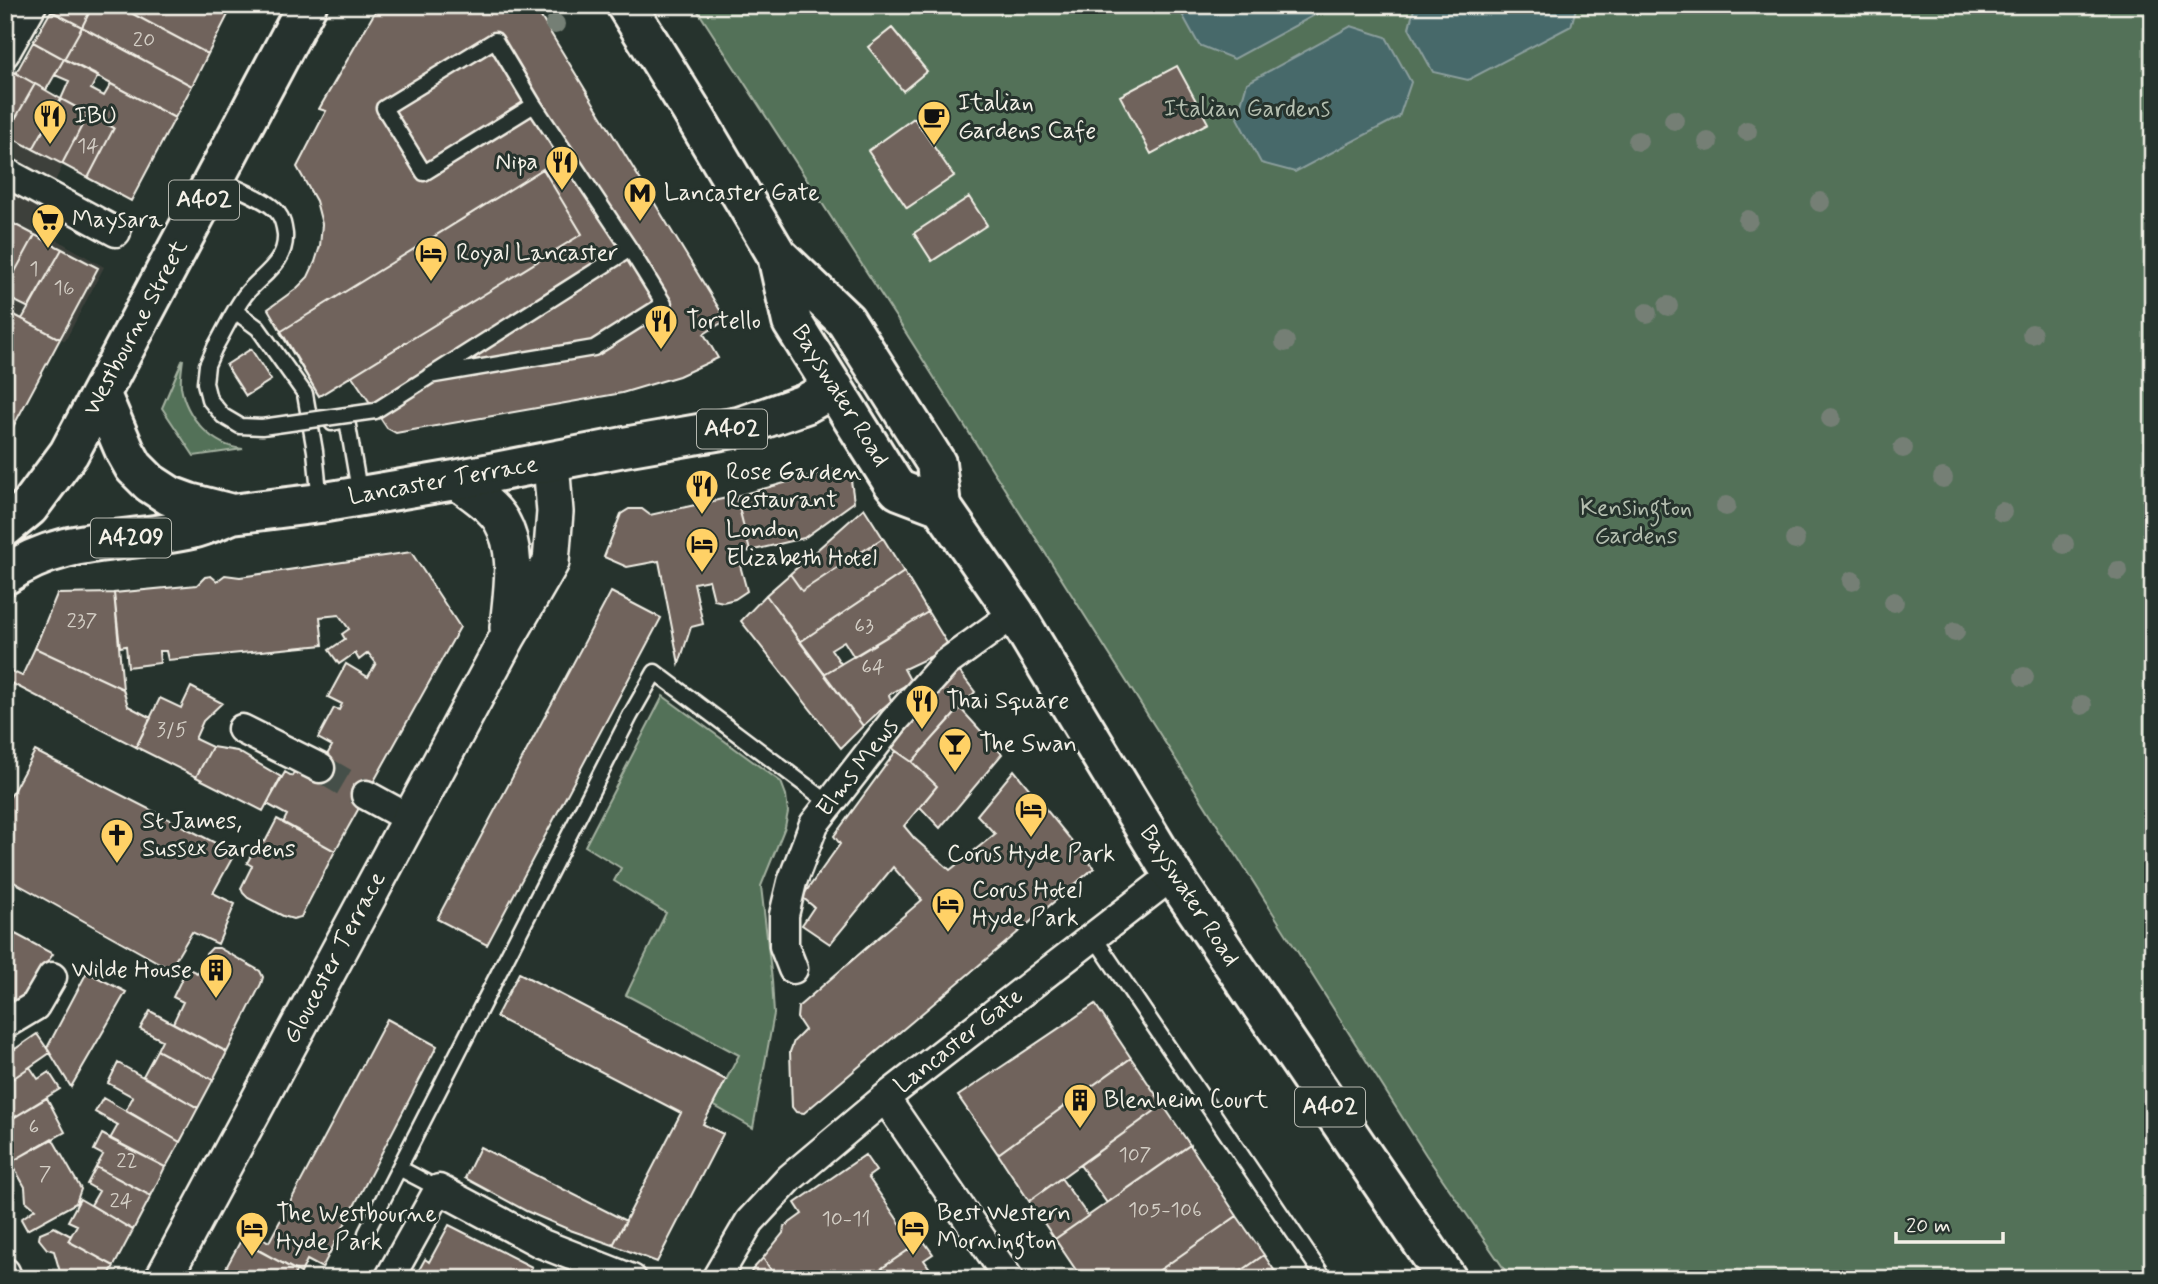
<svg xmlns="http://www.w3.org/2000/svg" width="2158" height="1284" font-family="Mynerve,sans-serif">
	<rect width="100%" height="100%" fill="#26332d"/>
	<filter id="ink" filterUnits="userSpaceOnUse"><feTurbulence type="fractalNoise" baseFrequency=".0143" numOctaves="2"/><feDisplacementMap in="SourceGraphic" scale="14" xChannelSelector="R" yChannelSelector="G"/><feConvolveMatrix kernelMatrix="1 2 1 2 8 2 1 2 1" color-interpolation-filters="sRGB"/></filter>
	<g filter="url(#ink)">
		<path fill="#3c413b" d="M35 84 88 114 33 226 104 267 65 341 5 309V139Z"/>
		<path fill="#537159" stroke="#a4b1a0" stroke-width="2" d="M694 5H2153V1279H1511L1426 1155 906 333Z
			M183 359C182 368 180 378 181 387 186 417 212 446 243 449L194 456 162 408Z
			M663 696 781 782 786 795 788 812 785 827 761 886 772 980 774 1014 753 1128 713 1105 739 1055 626 995 666 913 614 881 621 868 585 846Z"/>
		<path fill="#46696b" stroke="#8c9f9d" stroke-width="2" d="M1177 5H1333L1234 59 1199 45Z
			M1415 5H1577L1571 26 1468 80 1433 72 1409 28Z
			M1351 26 1386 37 1411 82 1399 117 1295 172 1261 163 1237 118 1247 83Z"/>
		<path fill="#6f635b" stroke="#f4f1e8" stroke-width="2" d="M54 5H93L82 27 51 11Z
			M93 5H116L208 54 192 86 82 27Z
			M116 5H233L208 54Z
			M379 5H529L536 9 726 320 704 334 718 358 679 376 622 393 396 433 387 428 352 376 319 396 268 309 297 288 308 277 315 262 320 246 322 224 316 201 297 167 326 111 319 109Z
			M51 11 82 27 64 59 33 42Z
			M82 27 192 86 175 118 64 59Z
			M892 28 927 71 903 91 868 47Z
			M33 42 64 59 46 90 16 73Z
			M64 59 98 76 91 89 104 96 111 84 175 118 131 201 88 178 114 128 61 99 69 81 55 75Z
			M1177 66 1208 123 1151 154 1120 96Z
			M5 67 35 84 6 135 5 134Z
			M35 84 61 99 33 149 6 135Z
			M61 99 88 114 62 164 33 149Z
			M88 114 114 128 88 178 62 164Z
			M914 118 954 176 907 208 868 151Z
			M543 169 582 234 319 396 280 332Z
			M969 197 987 225 932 261 914 233Z
			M10 222 35 235 5 290V231Z
			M35 235 62 249 29 308 15 301 8 311 5 310V290Z
			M62 249 98 268 60 339 22 319Z
			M5 310 60 339 13 427 5 423Z
			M251 349 271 380 246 396 226 365Z
			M5 423 13 427 5 442Z
			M833 470H842L851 480 854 502 804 538 750 551 736 496Z
			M736 496 750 551 737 554 747 591 735 599 723 602 714 600 709 580 694 583 703 624 691 627 679 664 659 561 627 567 604 557 621 514 629 509H642L650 515Z
			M864 508 883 538 802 591 790 574Z
			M883 538 904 572 800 642 766 595 790 574 802 591Z
			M411 552 460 627 335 851 283 823 287 815 267 804 285 772 292 776 299 763 317 773 332 746 318 738 334 708 339 710 342 704 328 697 346 664 368 677 376 663 368 653 359 660 355 653 339 664 329 650 345 639 342 634 349 629 339 615 320 617 323 645 168 660 166 651H159L160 663 128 667 126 646 120 647 114 593 197 585 205 577 211 576 217 581 225 575 240 577Z
			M904 572 928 612 854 657 844 641 831 649 841 664 824 674 800 642Z
			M611 592 661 618 487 945 437 919Z
			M114 593 123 689 35 648 57 594Z
			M766 595 863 726 841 748 741 621Z
			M928 612 947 643 934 655 904 669 911 682 889 695 891 701 863 726 824 674Z
			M35 648 123 689 128 706 151 718 136 747 5 680 9 670 22 676Z
			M959 671 975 692 912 762 892 748 932 697Z
			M191 687 222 703 203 721 195 739 212 747 196 777 136 747 160 698 181 708Z
			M960 708 1002 754 940 828 920 807 937 786 912 762Z
			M212 747 237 751 281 777 263 811 196 777Z
			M35 751 235 853 213 893 235 904 218 944 192 932 170 969 5 877V806Z
			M896 751 912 762 937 786 904 826 914 838 950 870 995 834 977 815 1014 770 1094 868 804 1113 796 1112 792 1107 790 1052 794 1041 805 1030 797 1018 798 1007 922 900 893 867 830 944 802 925 814 907 802 897 840 844 834 836Z
			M277 819 335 851 301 917 293 919 283 916 248 898 243 893 241 888 252 866 247 863 260 839 265 842Z
			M8 930 53 954 17 1006 5 990V934Z
			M212 948H219L260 971 263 977 261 984 227 1052 173 1023 183 1002 173 997 187 968 197 973 206 954Z
			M87 972 126 992 71 1087 47 1048Z
			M519 973 726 1080 703 1124 723 1134 657 1262 613 1245 681 1113 496 1017Z
			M8 994 17 1006 5 1015V996Z
			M1095 1004 1131 1058 998 1154 958 1096Z
			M150 1011 227 1052 213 1080 157 1050 162 1040 140 1029Z
			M387 1019 437 1046 322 1268 307 1260 301 1273 250 1246 256 1235 269 1242Z
			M37 1034 50 1053 5 1084V1038L7 1037 15 1049Z
			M157 1050 213 1080 198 1108 143 1076Z
			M1131 1058 1163 1105 1029 1201 998 1154Z
			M118 1063 198 1108 180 1142 126 1110 133 1097 108 1083Z
			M30 1067 38 1079 49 1072 60 1089 5 1123V1084Z
			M47 1098 65 1132 11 1162 5 1152V1123Z
			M103 1098 180 1142 167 1165 165 1167 110 1139 118 1125 95 1112Z
			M1163 1105 1190 1145 1107 1203 1080 1165Z
			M102 1134 165 1167 151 1196 96 1167 103 1155 94 1150Z
			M52 1138 81 1189 76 1203 27 1230 21 1219 35 1209 26 1201 25 1187 11 1162Z
			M1190 1145 1237 1216 1147 1279H1082L1055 1239Z
			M480 1147 626 1221 613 1245 570 1230 526 1211 465 1178Z
			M865 1155 876 1171 868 1177 904 1229 912 1224 923 1240 866 1279H777L763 1258 783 1233 784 1227 802 1214 795 1203Z
			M96 1167 151 1196 133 1230 91 1205 99 1191 87 1184Z
			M1061 1178 1088 1216 1055 1239 1029 1201Z
			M80 1199 133 1230 114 1266 68 1241 77 1225 68 1221Z
			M1237 1216 1264 1255 1230 1279H1147Z
			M449 1225 532 1267 526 1279H414L425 1259 429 1262Z
			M54 1227 71 1236 68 1241 114 1266 107 1279H62L54 1251 47 1249 39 1239 40 1233Z
			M241 1240 296 1271 293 1279H220Z
			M923 1240 933 1254 924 1260 937 1279H866Z
			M1264 1255 1280 1279H1230Z
			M763 1258 774 1274 767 1279H749L752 1270Z"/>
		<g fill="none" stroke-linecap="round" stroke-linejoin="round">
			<path stroke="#455049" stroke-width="28" stroke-dasharray="28 14" stroke-linecap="butt" d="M320 768 366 795"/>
			<defs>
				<path id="service" d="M534 105 424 173 384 108 495 40 534 105 630 249
					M235 311 258 328 305 394 315 451 320 503
					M215 347C225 330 233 311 245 295 261 275 287 263 285 234 284 227 283 219 278 213 268 199 233 187 217 179
					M375 411 630 249 664 304 594 348 429 376
					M332 423 347 420 360 496
					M1094 937 1325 1279
					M439 1189 399 1168 630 716 655 672 829 803
					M366 1233 399 1168"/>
				<path id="minor" d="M5 53 32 5
					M5 172 116 232
					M242 729 320 768
					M366 795 410 819
					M793 969 784 946V915L792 882 814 824 894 721 946 663 1015 613
					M5 1024 35 1006 52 977
					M885 1098 1009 1279
					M5 1272 8 1279
					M389 1279 439 1189 540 1243 632 1279
					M716 1279 750 1221 790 1178 885 1098 1173 875"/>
				<path id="tertiary" d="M455 480C470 492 490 503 501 520 520 552 511 592 508 628
					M163 1279 507 638 551 562 555 512 551 462"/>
				<path id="primary" d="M626 5 691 110 777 255 846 321 936 463 941 506 1015 613 1173 875 1447 1279
					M777 255 792 322 893 483 899 490 941 506
					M101 395 125 451 134 467 150 483 170 496 189 503 232 514 320 503 455 480 624 447 739 427 805 404 834 388
					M5 527 29 507 69 453 307 5
					M5 575C63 534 126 544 191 529 205 526 219 519 232 514"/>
			</defs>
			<use href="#service" stroke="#f4f1e8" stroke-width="19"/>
			<use href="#minor" stroke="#f4f1e8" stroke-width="33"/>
			<use href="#tertiary" stroke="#f4f1e8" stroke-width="40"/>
			<use href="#primary" stroke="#f4f1e8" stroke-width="44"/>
			<use href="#service" stroke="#26332d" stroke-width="14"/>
			<use href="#minor" stroke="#26332d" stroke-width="28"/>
			<use href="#tertiary" stroke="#26332d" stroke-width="35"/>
			<use href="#primary" stroke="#26332d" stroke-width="38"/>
			<defs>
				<path id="service-bridge" d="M215 347 207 365 205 383 209 399 223 416 240 426 262 427 375 411"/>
			</defs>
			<use href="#service-bridge" stroke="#f4f1e8" stroke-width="19" stroke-linecap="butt"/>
			<use href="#service-bridge" stroke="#26332d" stroke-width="14"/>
		</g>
		<g fill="#747f74">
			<circle cx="555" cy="24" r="10"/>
			<circle cx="1674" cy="120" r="10"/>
			<circle cx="1747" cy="131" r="10"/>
			<circle cx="1638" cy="141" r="10"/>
			<circle cx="1708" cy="142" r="10"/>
			<circle cx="1820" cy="202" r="10"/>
			<circle cx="1748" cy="220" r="10"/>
			<circle cx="1668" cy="306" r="10"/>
			<circle cx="1647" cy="313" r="10"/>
			<circle cx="2032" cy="334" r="10"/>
			<circle cx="1285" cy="342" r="10"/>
			<circle cx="1831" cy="418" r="10"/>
			<circle cx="1903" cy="448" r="10"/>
			<circle cx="1943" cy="478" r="10"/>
			<circle cx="1726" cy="506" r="10"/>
			<circle cx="2002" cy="512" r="10"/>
			<circle cx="1795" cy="540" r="10"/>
			<circle cx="2064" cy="544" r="10"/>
			<circle cx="2118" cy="571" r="10"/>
			<circle cx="1852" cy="581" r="10"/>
			<circle cx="1894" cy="602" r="10"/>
			<circle cx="1955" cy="632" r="10"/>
			<circle cx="2024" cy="677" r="10"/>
			<circle cx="2082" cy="705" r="10"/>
		</g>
	</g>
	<defs>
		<symbol id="restaurant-pin" viewBox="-11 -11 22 30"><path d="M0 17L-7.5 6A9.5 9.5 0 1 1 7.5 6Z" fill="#ffd166" stroke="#26332d"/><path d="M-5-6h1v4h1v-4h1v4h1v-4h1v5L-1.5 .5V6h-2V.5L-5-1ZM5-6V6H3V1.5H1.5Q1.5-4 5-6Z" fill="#111"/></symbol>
		<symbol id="cafe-pin" viewBox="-11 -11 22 30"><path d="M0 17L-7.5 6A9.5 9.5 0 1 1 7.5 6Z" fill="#ffd166" stroke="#26332d"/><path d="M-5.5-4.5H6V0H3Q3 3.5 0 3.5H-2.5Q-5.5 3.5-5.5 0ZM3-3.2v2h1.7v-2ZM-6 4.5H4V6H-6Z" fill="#111"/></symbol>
		<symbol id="metro-pin" viewBox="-11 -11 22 30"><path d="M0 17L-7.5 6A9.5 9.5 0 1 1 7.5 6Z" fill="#ffd166" stroke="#26332d"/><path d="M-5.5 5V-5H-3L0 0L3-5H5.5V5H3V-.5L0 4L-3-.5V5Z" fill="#111"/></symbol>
		<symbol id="supermarket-pin" viewBox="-11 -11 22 30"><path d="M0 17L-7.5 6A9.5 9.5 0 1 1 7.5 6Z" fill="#ffd166" stroke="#26332d"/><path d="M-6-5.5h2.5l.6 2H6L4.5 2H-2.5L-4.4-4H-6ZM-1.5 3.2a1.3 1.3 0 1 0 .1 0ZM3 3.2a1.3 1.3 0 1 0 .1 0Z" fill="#111"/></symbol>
		<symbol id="hotel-pin" viewBox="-11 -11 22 30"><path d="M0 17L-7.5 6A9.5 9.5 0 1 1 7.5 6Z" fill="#ffd166" stroke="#26332d"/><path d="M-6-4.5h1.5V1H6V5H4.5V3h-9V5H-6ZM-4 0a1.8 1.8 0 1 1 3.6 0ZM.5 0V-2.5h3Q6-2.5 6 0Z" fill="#111"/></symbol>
		<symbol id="bar-pin" viewBox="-11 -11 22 30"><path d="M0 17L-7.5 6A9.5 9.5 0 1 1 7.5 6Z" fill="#ffd166" stroke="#26332d"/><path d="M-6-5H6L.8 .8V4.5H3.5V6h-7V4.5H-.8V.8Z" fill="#111"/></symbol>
		<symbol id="church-pin" viewBox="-11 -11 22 30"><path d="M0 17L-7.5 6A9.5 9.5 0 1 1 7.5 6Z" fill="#ffd166" stroke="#26332d"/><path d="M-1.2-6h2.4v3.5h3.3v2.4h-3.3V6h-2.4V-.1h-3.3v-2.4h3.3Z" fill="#111"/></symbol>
		<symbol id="building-pin" viewBox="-11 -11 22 30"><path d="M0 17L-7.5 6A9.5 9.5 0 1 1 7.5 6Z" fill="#ffd166" stroke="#26332d"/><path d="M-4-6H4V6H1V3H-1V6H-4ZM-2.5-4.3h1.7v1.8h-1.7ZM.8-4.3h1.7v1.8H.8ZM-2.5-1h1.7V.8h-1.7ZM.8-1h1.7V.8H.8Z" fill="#111"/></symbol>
	</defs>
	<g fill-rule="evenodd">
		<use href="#restaurant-pin" x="31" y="97" width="38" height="52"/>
		<use href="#cafe-pin" x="915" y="98" width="38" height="52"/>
		<use href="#restaurant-pin" x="543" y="143" width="38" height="52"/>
		<use href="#metro-pin" x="621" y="174" width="38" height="52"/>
		<use href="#supermarket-pin" x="29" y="201" width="38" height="52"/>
		<use href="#hotel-pin" x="412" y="234" width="38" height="52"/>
		<use href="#restaurant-pin" x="642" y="302" width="38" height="52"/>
		<use href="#restaurant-pin" x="683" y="467" width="38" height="52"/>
		<use href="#hotel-pin" x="683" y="525" width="38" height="52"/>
		<use href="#restaurant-pin" x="903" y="682" width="38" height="52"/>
		<use href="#bar-pin" x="936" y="725" width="38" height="52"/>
		<use href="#hotel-pin" x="1012" y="790" width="38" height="52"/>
		<use href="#church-pin" x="98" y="816" width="38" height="52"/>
		<use href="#hotel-pin" x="929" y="885" width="38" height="52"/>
		<use href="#building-pin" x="197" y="951" width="38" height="52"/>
		<use href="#building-pin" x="1061" y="1081" width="38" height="52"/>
		<use href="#hotel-pin" x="894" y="1208" width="38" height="52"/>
		<use href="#hotel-pin" x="233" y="1209" width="38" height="52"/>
	</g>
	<g text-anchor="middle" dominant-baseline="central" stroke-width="6" stroke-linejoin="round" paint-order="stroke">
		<g font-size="21" fill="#d3cec5">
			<text x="144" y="40">20</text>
			<text x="88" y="146">14</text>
			<text x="34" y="269">1</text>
			<text x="64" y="288">16</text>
			<text x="82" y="621">237</text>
			<text x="864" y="626">63</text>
			<text x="873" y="667">64</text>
			<text x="172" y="730">3/5</text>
			<text x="34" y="1127">6</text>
			<text x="1135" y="1155">107</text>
			<text x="127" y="1161">22</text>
			<text x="45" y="1174">7</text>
			<text x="121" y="1201">24</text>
			<text x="1165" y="1210">105-106</text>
			<text x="846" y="1219">10-11</text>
		</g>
		<g fill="#26332d" stroke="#b6b8b0" stroke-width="2">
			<rect x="169" y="180.5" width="70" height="39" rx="5"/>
			<rect x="697" y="409.5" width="70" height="39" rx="5"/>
			<rect x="91" y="518.5" width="80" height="39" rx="5"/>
			<rect x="1295" y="1087.5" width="70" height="39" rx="5"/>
		</g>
		<g font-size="23" font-weight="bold" fill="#f4f1e8">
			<text x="204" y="200">A402</text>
			<text x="732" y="429">A402</text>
			<text x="131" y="538">A4209</text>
			<text x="1330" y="1107">A402</text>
		</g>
		<g font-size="24" fill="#f4f1e8" stroke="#26332d" text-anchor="start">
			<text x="958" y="103">Italian<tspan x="958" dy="28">Gardens Cafe</tspan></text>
			<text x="74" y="116">IBU</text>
			<text x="538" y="162" text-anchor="end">Nipa</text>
			<text x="664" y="193">Lancaster Gate</text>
			<text x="72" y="220">Maysara</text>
			<text x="456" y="253">Royal Lancaster</text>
			<text x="686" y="321">Tortello</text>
			<text x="726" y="472">Rose Garden<tspan x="726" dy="28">Restaurant</tspan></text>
			<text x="726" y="530">London<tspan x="726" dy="28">Elizabeth Hotel</tspan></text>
			<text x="946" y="701">Thai Square</text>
			<text x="979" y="744">The Swan</text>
			<text x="142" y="821">St James,<tspan x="142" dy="28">Sussex Gardens</tspan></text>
			<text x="1031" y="854" text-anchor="middle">Corus Hyde Park</text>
			<text x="972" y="890">Corus Hotel<tspan x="972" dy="28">Hyde Park</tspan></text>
			<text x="192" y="970" text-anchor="end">Wilde House</text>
			<text x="1104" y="1100">Blenheim Court</text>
			<text x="937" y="1213">Best Western<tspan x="937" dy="28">Mornington</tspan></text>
			<text x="276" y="1214">The Westbourne<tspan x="276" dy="28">Hyde Park</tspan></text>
		</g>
		<g font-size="24" fill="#b4beaf" stroke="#26332d">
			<text x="1247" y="109">Italian Gardens</text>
			<text x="1636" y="508">Kensington<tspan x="1636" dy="28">Gardens</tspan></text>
		</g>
		<g font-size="24" fill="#f4f1e8" stroke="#26332d">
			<text transform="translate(136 328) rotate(-62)">Westbourne Street</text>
			<text transform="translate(840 396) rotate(58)">Bayswater Road</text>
			<text transform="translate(443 481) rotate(-10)">Lancaster Terrace</text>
			<text transform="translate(858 768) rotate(-52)">Elms Mews</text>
			<text transform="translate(1189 896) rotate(57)">Bayswater Road</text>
			<text transform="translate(335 958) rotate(-62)">Gloucester Terrace</text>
			<text transform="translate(959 1041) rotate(-38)">Lancaster Gate</text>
		</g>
	</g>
	<rect width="2158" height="1284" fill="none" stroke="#26332d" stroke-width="28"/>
	<rect x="14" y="14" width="2130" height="1256" fill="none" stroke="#f4f1e8" stroke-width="2.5" filter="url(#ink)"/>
	<path d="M1896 1232v10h107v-10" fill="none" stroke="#f4f1e8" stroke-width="3.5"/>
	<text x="1906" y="1232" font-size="21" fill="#f4f1e8" stroke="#26332d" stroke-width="5" paint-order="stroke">20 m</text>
</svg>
